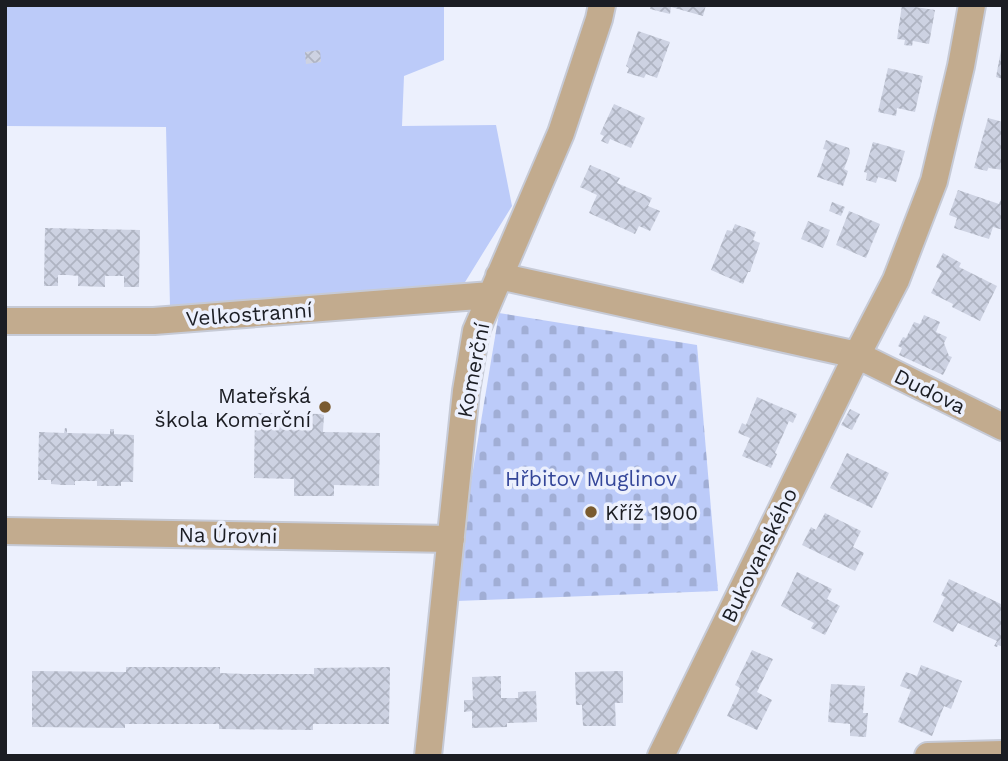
<svg xmlns="http://www.w3.org/2000/svg" width="1008" height="761" font-family="'Work Sans',sans-serif">
	<defs>
		<pattern id="cemetery-stones" width="16" height="16" patternUnits="userSpaceOnUse" patternTransform="scale(1.75)"><rect width="16" height="16" fill="#bccbf9"/><path d="M2 7V4a2 2 0 0 1 4 0v3zM10 15v-3a2 2 0 0 1 4 0v3z" fill="#a1aed5"/></pattern>
		<pattern id="building-cross-hatch" width="8" height="8" patternUnits="userSpaceOnUse" patternTransform="scale(1.75)"><rect width="8" height="8" fill="#cdd2e2"/><path d="M0 0l8 8M0 8l8-8" fill="none" stroke="#afb4c2"/></pattern>
	</defs>
	<rect width="100%" height="100%" fill="#ecf0fd"/>
	<path fill="#bccbf9" d="M5 5H444V60L404 76 402 126 496 125 512 206 462 287 170 307 166 127 5 126Z"/>
	<path fill="url(#cemetery-stones)" d="M499 313 697 345 718 591 457 601 463 530Z"/>
	<path fill="url(#building-cross-hatch)" d="M651 5H706L703 16 671 7 670 14 650 9Z
		M902 5 935 10 929 44 913 41 912 46 904 45 905 40 897 39Z
		M638 31 670 42 657 78 646 74 644 78 627 73 629 68 626 66Z
		M320 50 321 62 306 64 305 52Z
		M1001 50 1003 51V79L996 77Z
		M888 68 923 76 915 112 897 108 896 116 878 112Z
		M614 104 645 118 631 148 610 139 608 144 601 141 604 136 600 134Z
		M988 118 1003 122V170L989 168V167L987 171 974 168Z
		M826 140 849 148 850 153 844 169 848 171 843 186 817 177 827 150 823 149Z
		M873 142 905 151 896 182 878 177 876 183 866 180 867 173 864 172Z
		M590 165 620 178 617 183 652 198 648 206 660 211 650 231 639 226 635 234 589 213 597 195 580 187Z
		M958 190 999 204 1003 194V230L993 227 989 239 954 228 957 218 949 215Z
		M832 202 845 207 841 216 829 211Z
		M849 211 880 224 866 258 836 245Z
		M808 221 830 230 823 248 801 239Z
		M735 224 756 232 753 240 760 243 750 272H748L743 284 711 270 727 230 732 231Z
		M45 228 140 230 139 287H124V276H105V287L78 286V276L68 275H58V286H44Z
		M943 253 961 263 959 267 997 286 980 321 952 307 953 304 931 293 942 271 936 267Z
		M924 315 940 322 936 332 947 337 944 343 949 356 952 357 943 375 899 355 902 348 898 346 903 337 906 338 914 322 920 324Z
		M757 397 797 414 793 423 789 421 775 453 777 454 771 468 742 456 750 438 738 433 742 423 746 425Z
		M850 409 860 414 852 430 841 425Z
		M255 413 324 414 323 432 380 433 379 486 334 485V496H294V479L254 478Z
		M65 428H67V433L110 434V429H114V434L134 435 133 482H121V486H97V481H75V485H63L51 484V480H38L39 432 64 433Z
		M847 453 889 473 872 508 830 488Z
		M825 513 861 531 853 547 864 553 855 571 802 545 811 527 816 530Z
		M797 572 832 589 827 599 840 606 825 635 811 628 814 623 781 606Z
		M949 579 1003 605V647L998 645 997 647 994 646 997 641 958 623 953 632 933 622 945 597 941 595Z
		M752 650 773 659 757 692 772 700 757 730 727 716 740 688 735 685Z
		M921 665 962 681 951 709 944 706 932 736 898 722 911 690 900 686 906 672 917 676Z
		M126 667H220V673L244 674H314V668L390 667 389 724H313V730L219 729V724H125V728L32 727V671L126 672Z
		M623 671V703H615L616 726H583L582 705H576L575 672Z
		M501 676V698H518V692L536 691 537 722 507 723V727L472 728V711L464 712V700H473L472 677Z
		M831 684 865 686 863 713H868L866 737 850 736V724L828 722Z"/>
	<g fill="none" stroke-linecap="round" stroke-linejoin="round">
		<defs>
			<path id="minor" d="M499 276 857 355 1003 427
				M5 321H154L491 295
				M5 531 451 539
				M428 756 466 391 476 331 561 133 599 19 602 5
				M661 756 857 355 896 280 934 181 961 66 972 5
				M928 756 1003 754"/>
		</defs>
		<use href="#minor" stroke="#c6cad6" stroke-width="30"/>
		<use href="#minor" stroke="#c2ab8e" stroke-width="26"/>
	</g>
	<g fill="#7a5b30" stroke="#ecf0fd" stroke-width="2.5">
		<circle cx="325" cy="407" r="7"/>
		<circle cx="591" cy="512" r="7"/>
	</g>
	<g text-anchor="middle" dominant-baseline="central" stroke-width="7" stroke-linejoin="round" paint-order="stroke">
		<g font-size="21" fill="#1b1d23" stroke="#ecf0fd">
			<text transform="translate(249 314) rotate(-4)">Velkostranní</text>
			<text transform="translate(473 370) rotate(-79)">Komerční</text>
			<text transform="translate(930 391) rotate(26)">Dudova</text>
			<text transform="translate(228 535) rotate(1)">Na Úrovni</text>
			<text transform="translate(759 555) rotate(-64)">Bukovanského</text>
		</g>
		<g font-size="21" fill="#1b1d23" stroke="#ecf0fd" text-anchor="end">
			<text x="311" y="395">Mateřská<tspan x="311" dy="24">škola Komerční</tspan></text>
			<text x="605" y="512" text-anchor="start">Kříž 1900</text>
		</g>
		<g font-size="21" fill="#344699" stroke="#ecf0fd">
			<text x="591" y="478">Hřbitov Muglinov</text>
		</g>
	</g>
	<rect width="1008" height="761" fill="none" stroke="#1b1d23" stroke-width="14"/>
</svg>
